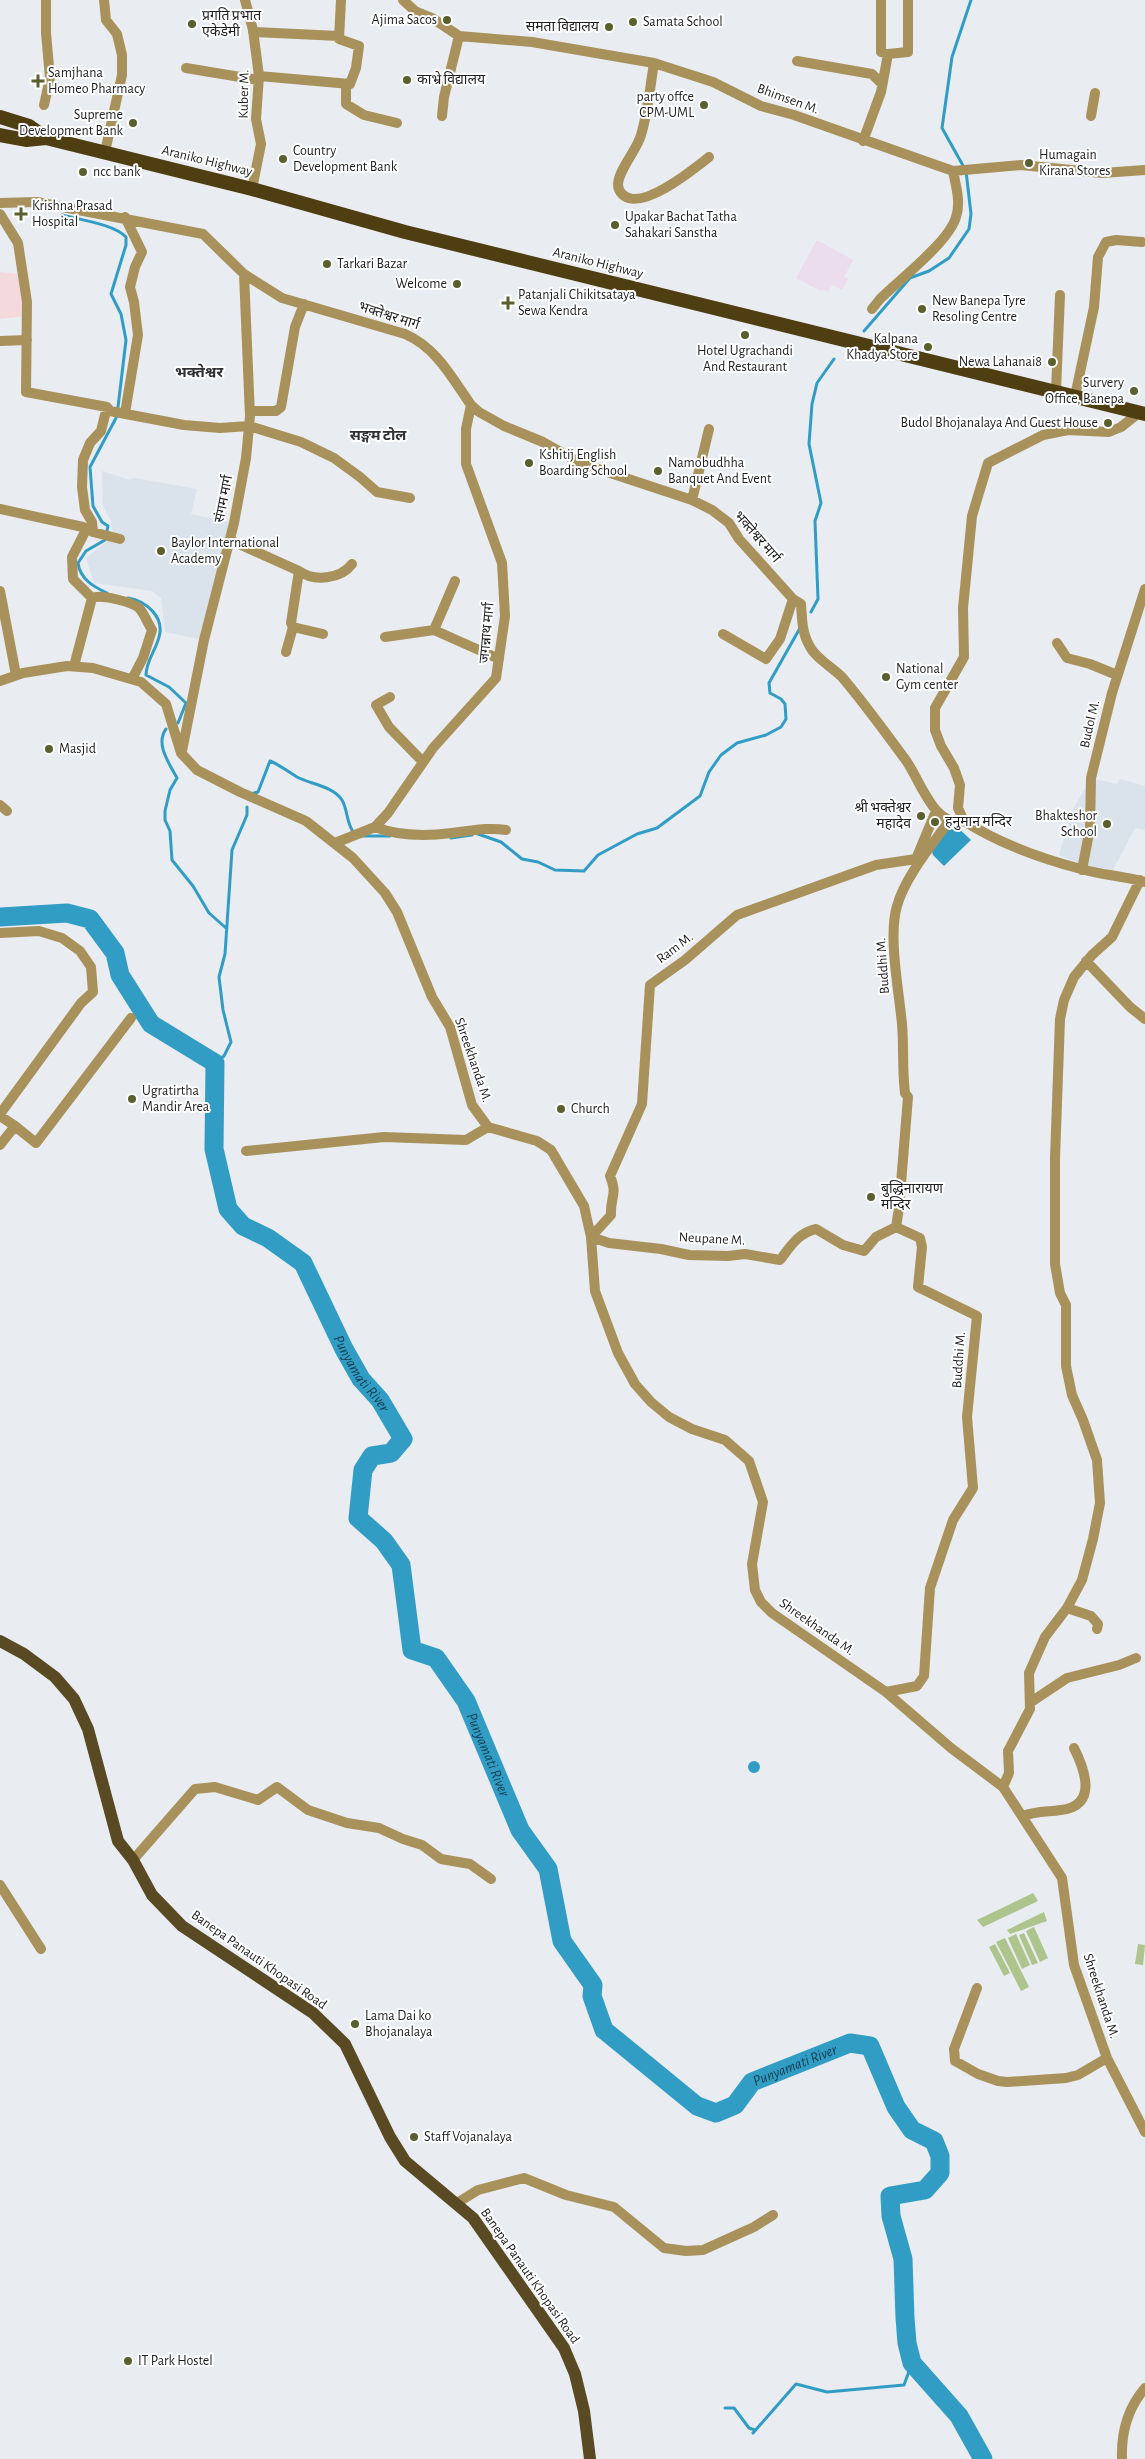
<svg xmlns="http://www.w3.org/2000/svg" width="1145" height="2459" font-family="'Alegreya Sans','Noto Sans Devanagari',sans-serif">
	<rect width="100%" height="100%" fill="#e9ecf0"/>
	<path fill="#ebdcee" d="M817 240 853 260 844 277 848 279 842 290 832 285 828 292 822 289 821 291 796 278Z"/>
	<path fill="#f5dadd" d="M0 272 19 274 26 316 0 319Z"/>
	<path fill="#dae2ec" d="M102 471 130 480 134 478 197 489 191 514 234 523 204 640 165 632 161 598 152 591 94 583 86 558 104 544 113 532 110 519 103 506Z
		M1094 779 1117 784 1120 779 1145 786V830L1135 828 1113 870 1083 865 1059 855 1073 809 1083 792Z"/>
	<path fill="#adc48d" d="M1033 1893 1038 1901 983 1927 977 1920Z
		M1044 1912 1047 1921 1010 1934 1007 1930Z
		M1034 1927 1048 1958 1040 1962 1026 1931Z
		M1024 1933 1038 1963 1032 1965 1019 1935Z
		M1016 1934 1030 1965 1022 1969 1008 1938Z
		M1005 1938 1029 1987 1021 1991 996 1942Z
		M995 1944 1010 1973 1004 1976 989 1947Z
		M1138 1944 1145 1945 1143 1965 1135 1964Z"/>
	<path fill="#319dc5" d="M954 824 971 840 944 866 933 855 931 848 951 825Z
		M748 1767a6 6 0 1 1 12 0a6 6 0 1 1-12 0Z"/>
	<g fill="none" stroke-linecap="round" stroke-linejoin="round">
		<path stroke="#319dc5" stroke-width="3" d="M62 215C80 220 114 224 126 237V245L111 294 121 314 126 340 118 407
			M864 331 910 278 929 271 949 258 969 229 971 214 966 171 942 128 952 57 971 0
			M107 593C94 587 80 579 78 563L86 551 105 540 108 526 102 522 93 506 90 467 116 418
			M128 598C146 601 165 617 159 637 156 650 146 661 146 675L169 687 186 703 178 723
			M811 612 818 599 815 521 821 503 809 444 812 404 817 383 834 359
			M166 729C155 744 169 763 177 778L170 790 165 811V820L170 831 172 860 193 886 209 913 226 928
			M254 793 258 792 270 761C280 765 287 771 297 777 310 784 333 786 342 800 348 810 346 823 354 833
			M478 834 501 842 522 859 538 862 555 870 584 871 598 855 637 834 657 828 700 796 709 772 721 755 737 743 766 735 781 727 786 719 785 704 781 699 770 693 769 683 800 628
			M362 836H390
			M451 838 472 835
			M215 1063 224 1056 231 1042 223 1010 219 977 225 954 232 850 247 815V807
			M725 2408H734L749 2428 755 2430
			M753 2433 796 2384 827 2392 904 2385 912 2363"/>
		<path stroke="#319dc5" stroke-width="19" id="s1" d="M0 917 67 913 90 919 115 953 120 975 151 1024 215 1063 214 1149 228 1209 243 1226 268 1238 303 1263 344 1349 361 1379 380 1400 403 1439 391 1453 372 1456 363 1470 358 1518 384 1541 401 1565 412 1650 436 1658 466 1701 520 1830 548 1869 562 1941 593 1985 592 1996 604 2030 697 2106 716 2113 735 2105 752 2082 850 2043 870 2046 896 2107 912 2130 934 2141 940 2156V2173L925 2190 890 2196 891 2216 903 2259 905 2318 907 2343 912 2363 959 2416 983 2459"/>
		<path stroke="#a8915b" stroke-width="10" d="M104 0 106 20 117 34 122 55V75L105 152
			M245 0 253 30 259 76 256 119 261 144 252 189
			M403 0 415 11 432 18 459 36 532 42 654 63 713 82 761 106 794 115 953 171 1021 165 1102 173 1145 170
			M881 0V52L888 54
			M253 32 339 36
			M797 61 872 74 882 84
			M654 63C650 87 648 112 641 135 637 150 619 169 618 184 618 188 619 191 622 194 640 213 694 169 709 157
			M186 68 258 80
			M259 76 350 84 356 68 359 46 339 39 341 0
			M346 86V104L364 115 397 123
			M44 105 50 78 46 33V0
			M442 116 444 97 459 36
			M1091 116 1095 93
			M863 141 881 92 888 54 908 52V0
			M0 203 37 202 203 234 244 274 282 298 405 334C437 348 452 378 471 405L479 412 504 426 543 442 580 463 692 500 712 510 729 523 739 539 793 599 801 604C802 618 802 633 809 645 815 658 832 667 842 677 864 703 885 732 905 759 920 779 934 829 964 821 1000 844 1039 858 1081 869 1102 875 1124 876 1145 882
			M0 214 18 243 27 302 26 392 107 407 101 431 90 443 83 460 82 487 85 510 92 522 93 532
			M125 217 142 252 135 267 130 287 134 302 138 335 125 413
			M872 309 880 299C899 280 949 242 956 217 961 203 956 186 953 171
			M0 341 27 340
			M1056 391 1060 295
			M1075 396 1094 307 1098 257 1106 242 1116 240 1142 242
			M107 407 110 411 184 425 220 428 249 426 301 442 334 458 360 477 377 492 410 498
			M250 411H276L281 407 295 327 304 304
			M692 500 709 429
			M0 509 83 527 93 532 120 539
			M87 528 72 557 73 579 92 598
			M230 540 299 571 291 623 293 627
			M299 571C314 582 341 579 352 564
			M0 591 16 675
			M92 598C101 594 132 602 139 608 144 613 148 624 152 630L143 658 132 679
			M434 630 455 581
			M723 634 766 659 780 639 793 599
			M385 637 434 630 499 659
			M1057 643 1067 658 1090 664 1117 675
			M286 652 293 627 323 634
			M74 666 92 598
			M0 681 23 673 67 666 93 668 141 682 166 704 181 753 197 770 240 792 306 821 353 858 385 893 397 912 432 997 450 1027 472 1105 488 1127 537 1141 551 1150 584 1206 591 1237 595 1291 618 1353 635 1384 651 1402 669 1417 692 1429 725 1440 749 1461 763 1502 752 1564 755 1590 761 1602 772 1613 886 1692 951 1748 1003 1787 1062 1878 1074 1965 1107 2058 1145 2132
			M390 697 376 705 389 727 423 762
			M182 751 204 640 234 523 246 458 250 416 244 274
			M0 805 7 811
			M964 821 958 808 960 785 954 768 941 746 935 730V708L964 657 963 608 972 516 988 463 1043 435 1068 430 1109 432 1121 427 1140 412
			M375 827 388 813 433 748 496 678 505 616 502 563 466 464V429L471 405
			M335 843 375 827C398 836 428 836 452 833 471 831 487 827 506 830
			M1082 870 1090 828 1091 778 1112 693 1145 589
			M0 933 39 931 62 938 80 951 91 967 93 992 81 1003 0 1114
			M1086 961 1130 1007 1145 1019
			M0 1116 15 1126 0 1145
			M15 1126 36 1143 131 1018
			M246 1151 384 1137 466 1140 488 1127
			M896 1227 876 1237 864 1251 843 1245 816 1229C798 1233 790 1247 780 1260L745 1254 728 1256 689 1255 661 1249 609 1243 591 1237 611 1215C610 1197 618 1195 610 1176L642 1104 650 985 685 960 737 915 876 865 916 859 936 811
			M1067 1608 1091 1616 1098 1624 1097 1629
			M886 1692 917 1686 924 1676 930 1588 953 1520 973 1488 967 1417 977 1316 918 1287 922 1247 920 1238 896 1227 899 1208 908 1097 905 1093C902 1070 904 1047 902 1024 899 991 888 936 897 906 905 877 932 845 949 821
			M1031 1702 1067 1678 1119 1665 1136 1658
			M1003 1787 1009 1773 1008 1751 1030 1709 1029 1673 1045 1637 1067 1608 1082 1580 1093 1539 1100 1503 1097 1460 1083 1420 1072 1395 1066 1366V1305L1060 1293 1055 1264V1158L1060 1019 1064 1000 1074 977 1092 955 1112 937 1140 880
			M1023 1816C1036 1811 1048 1812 1061 1810 1098 1806 1085 1770 1074 1748
			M133 1860 195 1789 215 1787 258 1800 277 1787 308 1810 347 1823 379 1828 403 1839 422 1845 441 1859 470 1864 491 1879
			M0 1885 41 1949
			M977 1988 954 2049 955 2061 978 2074 998 2081 1007 2082 1066 2078 1078 2075 1107 2058
			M457 2203 478 2190 524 2178 566 2195 614 2207 664 2248 686 2251 703 2250 754 2227 773 2215
			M1122 2459C1121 2432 1127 2409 1145 2388"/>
		<path stroke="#5a4a24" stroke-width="12" d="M0 1641 24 1654 55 1677 74 1699 88 1729 118 1841 133 1860 152 1895 182 1926 313 2013 345 2044 390 2137 405 2161 473 2218 564 2348 575 2374 584 2411 590 2459"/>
		<path stroke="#4e3e12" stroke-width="14" d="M0 117 29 126 46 138 252 189 405 232 1145 414
			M0 135 26 140 46 138"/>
	</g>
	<g fill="#595f2d" stroke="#fff" stroke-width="2">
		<circle cx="447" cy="20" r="5"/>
		<circle cx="633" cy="22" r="5"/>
		<circle cx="192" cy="24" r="5"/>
		<circle cx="609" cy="27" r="5"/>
		<circle cx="407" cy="80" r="5"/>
		<path d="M35.5 73.5h5v5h5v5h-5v5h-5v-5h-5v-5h5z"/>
		<circle cx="704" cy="105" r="5"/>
		<circle cx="133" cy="123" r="5"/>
		<circle cx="283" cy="159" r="5"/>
		<circle cx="1029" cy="163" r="5"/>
		<circle cx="83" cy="172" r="5"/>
		<path d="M18.5 206.5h5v5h5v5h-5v5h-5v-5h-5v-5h5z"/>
		<circle cx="615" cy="225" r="5"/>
		<circle cx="327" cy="264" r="5"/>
		<circle cx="457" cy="284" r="5"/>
		<path d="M505.5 295.5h5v5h5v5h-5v5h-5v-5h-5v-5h5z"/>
		<circle cx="922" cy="309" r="5"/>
		<circle cx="745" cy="335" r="5"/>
		<circle cx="928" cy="347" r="5"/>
		<circle cx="1052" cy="362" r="5"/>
		<circle cx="1134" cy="391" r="5"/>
		<circle cx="1108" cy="423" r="5"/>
		<circle cx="529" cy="463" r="5"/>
		<circle cx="658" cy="471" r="5"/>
		<circle cx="161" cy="551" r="5"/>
		<circle cx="886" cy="677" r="5"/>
		<circle cx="49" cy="749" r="5"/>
		<circle cx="921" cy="816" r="5"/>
		<circle cx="935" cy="822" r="5"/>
		<circle cx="1107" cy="824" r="5"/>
		<circle cx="132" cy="1099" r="5"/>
		<circle cx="561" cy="1109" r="5"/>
		<circle cx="871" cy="1197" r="5"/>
		<circle cx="355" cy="2024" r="5"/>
		<circle cx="414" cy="2137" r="5"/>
		<circle cx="128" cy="2361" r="5"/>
	</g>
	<g text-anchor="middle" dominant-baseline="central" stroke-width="4" stroke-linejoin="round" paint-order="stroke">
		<g font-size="14" fill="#1d1e1f" stroke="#fff" text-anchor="start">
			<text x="202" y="16">प्रगति प्रभात<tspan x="202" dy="16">एकेडेमी</tspan></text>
			<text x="437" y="20" text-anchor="end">Ajima Sacos</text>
			<text x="643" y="22">Samata School</text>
			<text x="599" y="27" text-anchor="end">समता विद्यालय</text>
			<text x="48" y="73">Samjhana<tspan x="48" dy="16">Homeo Pharmacy</tspan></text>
			<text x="417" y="80">काभ्रे विद्यालय</text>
			<text x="694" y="97" text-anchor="end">party offce<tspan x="694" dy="16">CPM-UML</tspan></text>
			<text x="123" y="115" text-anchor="end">Supreme<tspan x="123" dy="16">Development Bank</tspan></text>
			<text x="293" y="151">Country<tspan x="293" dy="16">Development Bank</tspan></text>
			<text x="1039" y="155">Humagain<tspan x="1039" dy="16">Kirana Stores</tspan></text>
			<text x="93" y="172">ncc bank</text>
			<text x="32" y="206">Krishna Prasad<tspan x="32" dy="16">Hospital</tspan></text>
			<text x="625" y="217">Upakar Bachat Tatha<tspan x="625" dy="16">Sahakari Sanstha</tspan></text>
			<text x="337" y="264">Tarkari Bazar</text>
			<text x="447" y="284" text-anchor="end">Welcome</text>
			<text x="518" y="295">Patanjali Chikitsataya<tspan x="518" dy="16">Sewa Kendra</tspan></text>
			<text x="932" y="301">New Banepa Tyre<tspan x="932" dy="16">Resoling Centre</tspan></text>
			<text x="918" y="339" text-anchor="end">Kalpana<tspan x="918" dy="16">Khadya Store</tspan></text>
			<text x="745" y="351" text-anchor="middle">Hotel Ugrachandi<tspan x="745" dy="16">And Restaurant</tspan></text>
			<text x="1042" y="362" text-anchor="end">Newa Lahanai8</text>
			<text x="1124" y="383" text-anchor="end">Survery<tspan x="1124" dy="16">Office, Banepa</tspan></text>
			<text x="1098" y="423" text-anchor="end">Budol Bhojanalaya And Guest House</text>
			<text x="539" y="455">Kshitij English<tspan x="539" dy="16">Boarding School</tspan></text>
			<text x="668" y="463">Namobudhha<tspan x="668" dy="16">Banquet And Event</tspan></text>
			<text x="171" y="543">Baylor International<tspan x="171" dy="16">Academy</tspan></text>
			<text x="896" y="669">National<tspan x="896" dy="16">Gym center</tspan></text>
			<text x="59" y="749">Masjid</text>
			<text x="911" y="808" text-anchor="end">श्री भक्तेश्वर<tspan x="911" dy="16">महादेव</tspan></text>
			<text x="1097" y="816" text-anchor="end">Bhakteshor<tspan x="1097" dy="16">School</tspan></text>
			<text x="945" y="822">हनुमान मन्दिर</text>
			<text x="142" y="1091">Ugratirtha<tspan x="142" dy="16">Mandir Area</tspan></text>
			<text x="571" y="1109">Church</text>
			<text x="881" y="1189">बुद्धिनारायण<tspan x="881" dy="16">मन्दिर</tspan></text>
			<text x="365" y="2016">Lama Dai ko<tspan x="365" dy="16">Bhojanalaya</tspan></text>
			<text x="424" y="2137">Staff Vojanalaya</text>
			<text x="138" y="2361">IT Park Hostel</text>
		</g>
		<g font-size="14" fill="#1d1e1f" stroke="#fff">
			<text transform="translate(244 94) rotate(-89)">Kuber M.</text>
			<text transform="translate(788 99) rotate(20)">Bhimsen M.</text>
			<text transform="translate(207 161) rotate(14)">Araniko Highway</text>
			<text transform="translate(598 263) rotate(14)">Araniko Highway</text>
			<text transform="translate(389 316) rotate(18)">भक्तेश्वर मार्ग</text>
			<text transform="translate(224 499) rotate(-79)">संगम मार्ग</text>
			<text transform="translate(757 537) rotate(49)">भक्तेश्वर मार्ग</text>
			<text transform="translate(487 633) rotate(-85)">जगन्नाथ मार्ग</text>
			<text transform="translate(1090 724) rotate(-77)">Budol M.</text>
			<text transform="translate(675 948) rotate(-37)">Ram M.</text>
			<text transform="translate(883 966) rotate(-94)">Buddhi M.</text>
			<text transform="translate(473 1060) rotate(71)">Shreekhanda M.</text>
			<text transform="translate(712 1239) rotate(3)">Neupane M.</text>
			<text transform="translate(959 1360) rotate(-86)">Buddhi M.</text>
			<text transform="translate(817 1627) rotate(35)">Shreekhanda M.</text>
			<text transform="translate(259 1960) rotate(35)">Banepa Panauti Khopasi Road</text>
			<text transform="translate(1101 1996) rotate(72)">Shreekhanda M.</text>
			<text transform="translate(530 2276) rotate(55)">Banepa Panauti Khopasi Road</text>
		</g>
		<g font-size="15" font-weight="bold" fill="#2f3134" stroke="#fff">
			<text x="199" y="372">भक्तेश्वर</text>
			<text x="378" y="435">सङ्गम टोल</text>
		</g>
		<g font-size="15" font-style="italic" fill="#134051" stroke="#fff">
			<text stroke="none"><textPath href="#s1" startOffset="655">Punyamati River</textPath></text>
			<text stroke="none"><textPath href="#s1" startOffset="1121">Punyamati River</textPath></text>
			<text stroke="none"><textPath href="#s1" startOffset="1661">Punyamati River</textPath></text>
		</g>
	</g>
</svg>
